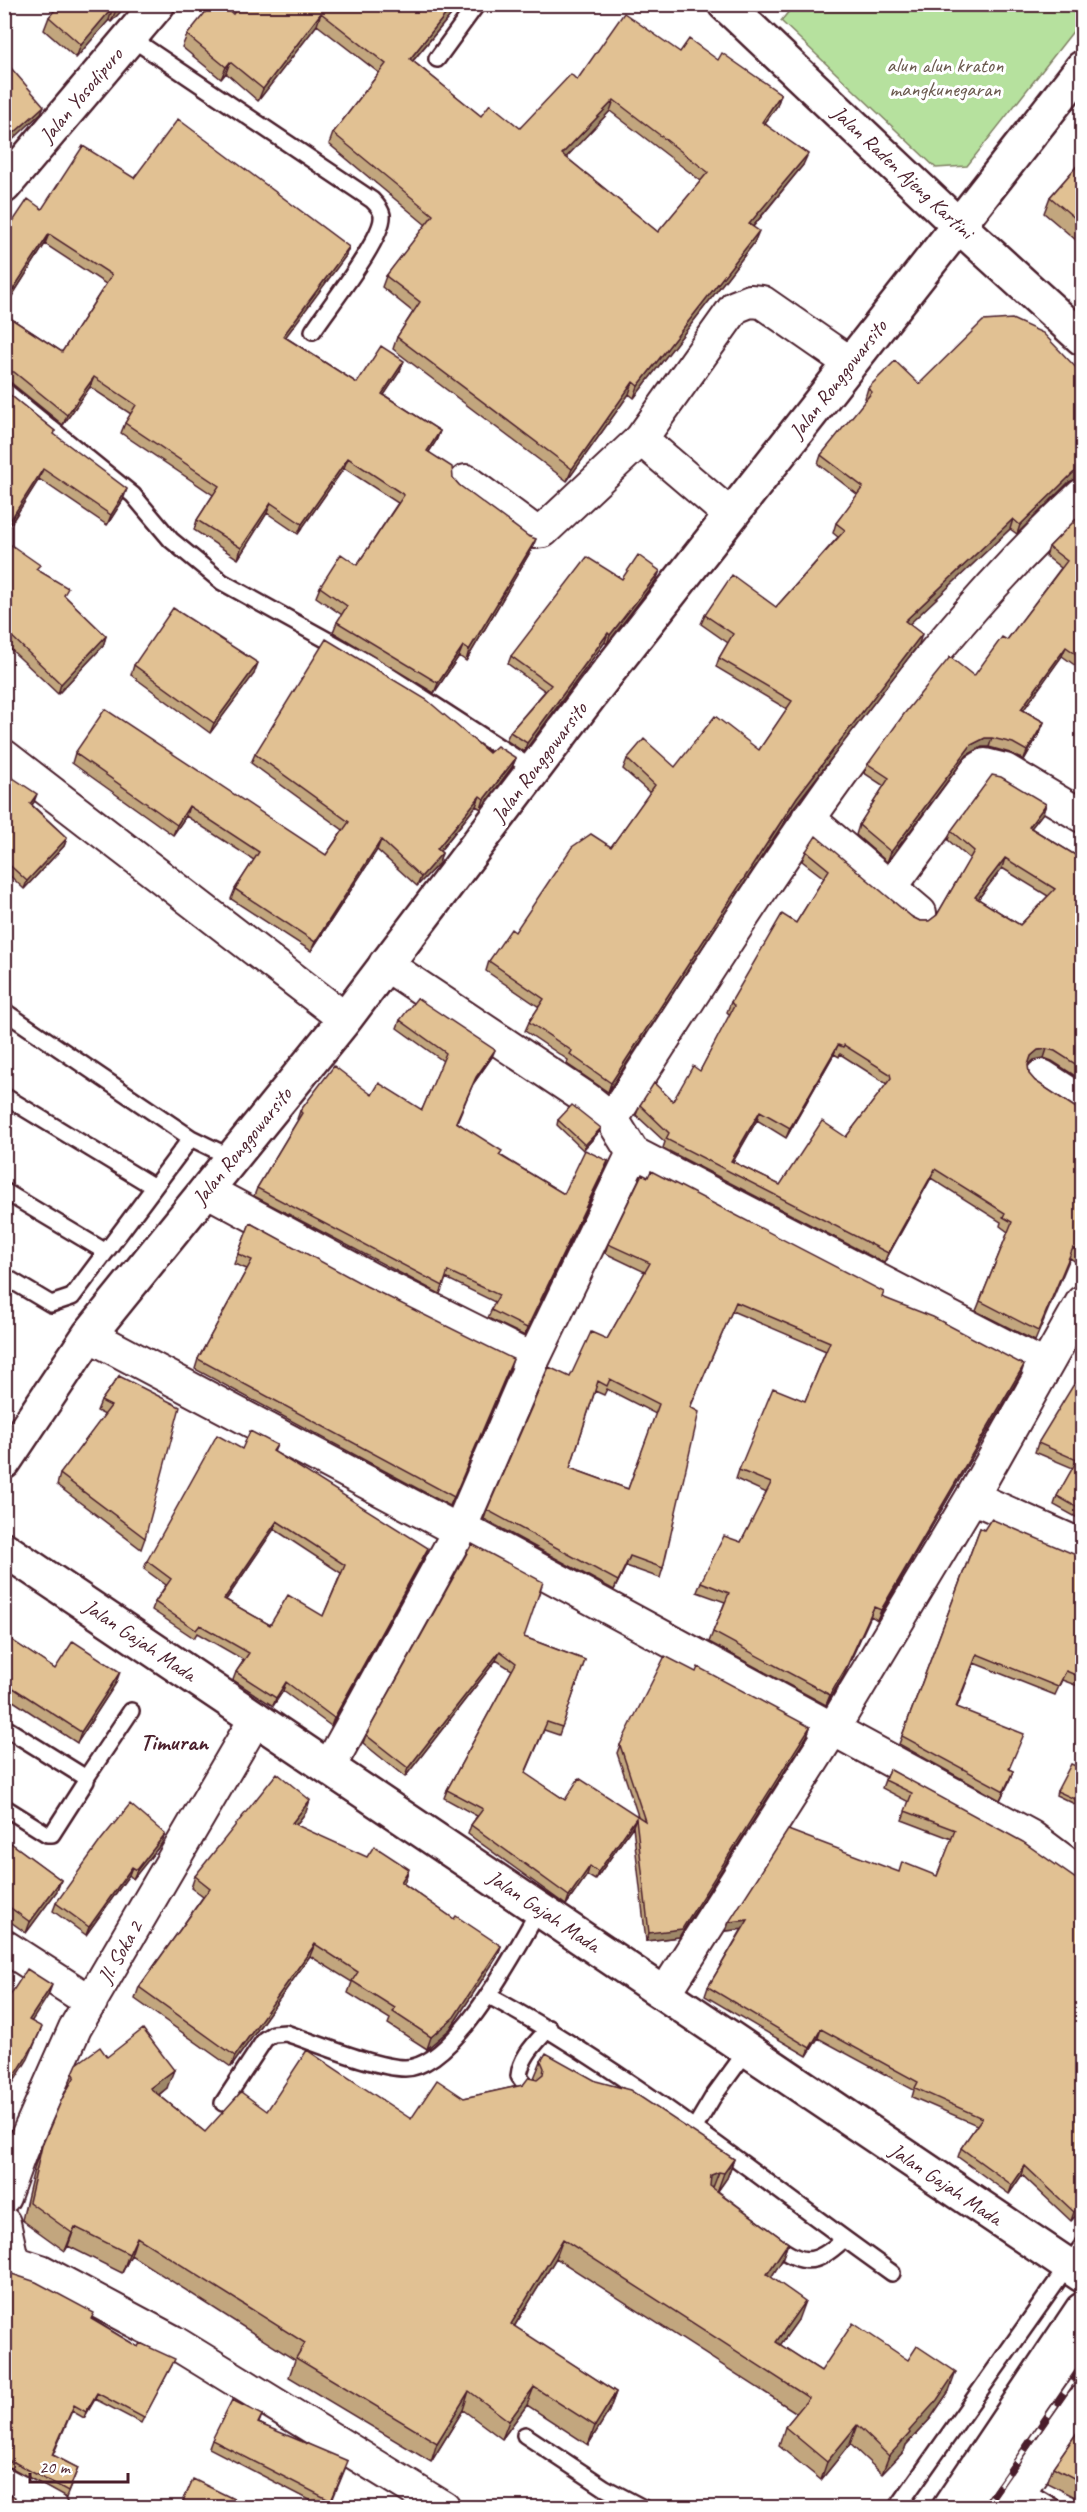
<svg xmlns="http://www.w3.org/2000/svg" width="1087" height="2512" font-family="Caveat,sans-serif">
	<rect width="100%" height="100%" fill="#fff"/>
	<filter id="ink" filterUnits="userSpaceOnUse"><feTurbulence type="fractalNoise" baseFrequency=".0167" numOctaves="2"/><feDisplacementMap in="SourceGraphic" scale="12" xChannelSelector="R" yChannelSelector="G"/><feConvolveMatrix kernelMatrix="1 2 1 2 8 2 1 2 1" color-interpolation-filters="sRGB"/></filter>
	<g filter="url(#ink)">
		<path fill="#b6e19e" stroke="#808064" stroke-width="1.5" d="M794 5H1082V20L967 166 936 168 781 21Z"/>
		<g fill="none" stroke-linecap="round" stroke-linejoin="round">
			<defs>
				<path id="lane" d="M131 38 372 200C376 204 381 209 382 215 385 237 327 309 313 331
					M437 59 477 4
					M4 390 133 495 171 540 222 582 374 666 533 769
					M4 1011 191 1138
					M4 1096 154 1187
					M4 1191 106 1252
					M4 1276 51 1304 72 1297 191 1138 232 1158
					M4 1727 86 1778V1781L52 1834H47L4 1807
					M86 1778 131 1711
					M489 1996C632 2073 759 2179 892 2273
					M528 2088 519 2076C521 2056 536 2043 549 2028
					M223 2103 265 2039 273 2034 286 2033C316 2043 376 2068 405 2068 455 2068 517 1948 540 1908
					M694 2129 713 2097 748 2049
					M768 2240C801 2264 812 2269 844 2239
					M525 2435 605 2488 643 2508
					M987 2468 1055 2508
					M897 2508 1082 2246
					M971 2508 1082 2346"/>
				<path id="street" d="M466 481 535 532 543 531 641 439
					M730 515 641 439 735 307 750 301 762 302 850 363
					M4 756 345 1019
					M808 818 920 913
					M891 887 977 770 985 765 1005 770 1082 816
					M385 964 587 1099 612 1119
					M1042 1076 1082 1102
					M633 1153 1044 1366
					M206 1190 371 1279 533 1360
					M89 1335 459 1531
					M972 1497 1082 1546
					M460 1527 1030 1836 1082 1875
					M329 1767 459 1531 533 1360 633 1153 612 1119C754 900 890 673 1082 495
					M4 1946 91 2002
					M665 1993 834 1727 972 1497 1082 1302
					M4 2197 21 2150 75 2028 256 1718
					M4 2223 12 2259
					M4 2259 41 2271 172 2341 444 2508
					M4 2484 51 2508
					M1008 2508 1082 2402"/>
				<path id="secondary" d="M725 4 958 225 1082 338
					M4 186 158 4
					M4 1462 89 1335 345 1019 601 681 1082 68
					M4 1549 1082 2275"/>
				<path id="primary" d="M949 2508 1082 2310"/>
			</defs>
			<use href="#lane" stroke="#4a1f2b" stroke-width="20"/>
			<use href="#street" stroke="#4a1f2b" stroke-width="36"/>
			<use href="#secondary" stroke="#4a1f2b" stroke-width="38"/>
			<use href="#primary" stroke="#4a1f2b" stroke-width="38"/>
			<use href="#lane" stroke="#fff" stroke-width="15"/>
			<use href="#street" stroke="#fff" stroke-width="32"/>
			<use href="#secondary" stroke="#fff" stroke-width="33"/>
			<use href="#primary" stroke="#fff" stroke-width="33"/>
			<defs>
				<path id="rail" d="M984 2508 1082 2367"/>
			</defs>
			<use href="#rail" stroke="#4a1f2b" stroke-width="7"/>
			<use href="#rail" stroke="#fff" stroke-width="4.5" stroke-dasharray="14" stroke-linecap="butt"/>
		</g>
		<path fill="#c2a67e" stroke="#4a1f2b" stroke-width="1.5" fill-rule="evenodd" d="M128 4 111 22 109 20 76 58 44 30 49 17 60 5Z
			M460 4 413 61 481 116 520 128 577 80 680 52 718 60 781 94 777 106 765 123 803 165 753 227 754 243 634 398 629 394 567 481 393 349 397 337 413 312 382 287 386 276 426 225 329 144 333 133 379 73 317 25 258 101 226 73 221 79 182 47 187 35 233 14ZM610 111 701 181 658 232 566 157Z
			M1083 159V246L1044 213 1050 197Z
			M134 178 349 247 345 257 285 337 357 383 400 371 384 395 440 431 436 441 429 452 453 478 459 485 532 549 466 661 459 656 434 693 333 632 337 622 342 615 316 597 320 587 357 565 398 503 344 468 298 534 267 513 238 559 194 530 197 520 213 495 121 433 125 423 131 414 90 387 63 425 10 382 4 381V314L62 352 106 284 45 244 5 307 4 228 42 209Z
			M1083 375V478H1078L1069 482 1017 534 1010 529 909 624 919 644 794 807 608 1092 567 1064 568 1060 525 1031 529 1022 539 1007 486 971 489 961 515 932 611 847 650 793 623 769 627 759 675 767 759 750 787 709 716 667 719 658 728 643 701 624 705 615 776 607 838 537 833 533 836 523 858 495 818 464 821 455 867 399 865 398 868 388 919 384Z
			M4 390 55 431 54 435 123 500 107 525 39 479 4 535Z
			M1083 512V671L1062 656 1023 710 1044 722 1040 732 1024 760 1010 753 989 747H982L967 755 887 862 856 835 859 825 884 786 864 773 868 764 974 676 1007 640 1061 568 1046 556 1049 547Z
			M4 540 38 570 106 636 103 646 58 694 4 643Z
			M622 579 656 580 607 644 605 642 524 752 506 740 510 732 545 691 508 664 511 656Z
			M134 665 254 674 210 733 131 675Z
			M75 753 326 855 343 830 251 763 255 754 489 753 516 758 512 767 481 809 476 806 440 851 442 853 439 863 417 886 377 850 311 951 231 899 235 889 254 860 186 816 173 835 72 763Z
			M4 772 34 802 32 805 67 838 64 846 24 889 4 870Z
			M1046 804 1043 813 1031 828 1075 855 1083 846V1081L1052 1061 1044 1058 1034 1060 1028 1065 1029 1074 1035 1081 1076 1108 1083 1110V1267L1070 1258 1035 1341 976 1311 1008 1232 1000 1226 1001 1222 931 1178 884 1263 663 1148 665 1142 636 1115 640 1105 673 1101 700 1071 730 1015 727 1012 731 1002 796 923 824 878 802 861 806 851 912 917 920 921H929L937 915 970 859 948 840 951 831ZM1002 868 1048 896 1020 925 978 899ZM834 1054 839 1057 840 1054 887 1084 846 1137 780 1185 733 1162 757 1120 786 1138Z
			M400 1020 492 1057 473 1084 457 1122 500 1155 564 1194 608 1161 606 1168 525 1336 488 1318 495 1302 446 1278 440 1294 254 1196 257 1188 298 1120 297 1119 300 1111 372 1095 422 1110 443 1061 397 1028Z
			M558 1120 599 1132 583 1150 557 1125Z
			M250 1223 510 1368 450 1506 195 1369 198 1359 247 1269 234 1264Z
			M608 1244 882 1297 1021 1374 877 1620 871 1616 843 1677 826 1705 709 1642 725 1602 697 1592 701 1582 741 1542 767 1493 736 1479 739 1470 805 1401 826 1351 732 1311 690 1408 663 1568 660 1578 626 1566 614 1590 484 1519 487 1510 570 1377 607 1339 645 1272 605 1253ZM607 1389 656 1414 628 1489 570 1468 595 1391 604 1395Z
			M119 1376 145 1538 141 1549 57 1485 60 1474 105 1415 97 1411 101 1401Z
			M1083 1389V1521L1054 1505 1057 1496 1073 1468 1035 1452 1038 1443Z
			M277 1445 274 1452 425 1556 331 1726 283 1691 273 1706 233 1680 236 1672 244 1660 197 1633 194 1638 152 1610 155 1602 166 1585 144 1569 147 1561 242 1449ZM274 1529 341 1573 323 1616 270 1625 226 1600Z
			M980 1528 984 1530 1083 1558V1688L1062 1680 1055 1695 974 1663 957 1707 1010 1770 1013 1771 1010 1780 1000 1800 899 1744Z
			M4 1635 55 1669 116 1683 77 1743 4 1695Z
			M524 1637 585 1660 559 1735 544 1730 525 1774 565 1800 638 1816 617 1753 620 1745 810 1727 807 1736 679 1937 646 1941 633 1826 595 1880 587 1875 566 1905 468 1834 471 1825 477 1816 444 1798 447 1790 512 1670 496 1660 405 1777 363 1743 366 1735Z
			M889 1769 1083 1884V2208L1071 2221 1022 2175 1009 2194 958 2157 961 2148 977 2125 912 2097 914 2090 818 2038 807 2056 705 1996 708 1987 742 1929 726 1931 729 1922 899 1872 937 1876 952 1839 902 1820 909 1802 882 1788Z
			M1083 1769V1808L1056 1795 1057 1791Z
			M306 1812 296 1825 405 1881 403 1883 454 1919 501 1946 497 1957 450 2029 427 2049 388 2024 390 2019 348 1993 352 1982 310 1956 231 2067 135 1999 139 1987 203 1897 191 1888 195 1876Z
			M4 1838 61 1880 57 1891 26 1933 4 1917Z
			M162 1843 133 1879 129 1875 86 1935 53 1911 56 1903Z
			M107 2057 167 2088 159 2095 205 2132 267 2111 411 2119 464 2098 523 2085 534 2078 541 2061 734 2159 727 2178 718 2191 788 2243 781 2262 771 2277 798 2320 780 2345 821 2371 949 2391 930 2419 906 2445 904 2451 882 2474 850 2444 821 2480 779 2446 785 2427 797 2413 556 2258 514 2327 616 2392 609 2411 588 2445 527 2405 502 2439 463 2410 431 2462 289 2377 295 2360 131 2255 122 2273 68 2246 65 2251 22 2220 35 2165 42 2146 67 2090 73 2073Z
			M4 2291 92 2319 138 2347 172 2365 141 2423 95 2399 84 2418 72 2411 53 2455 78 2468 66 2498 12 2468 4 2467V2305L6 2302 4 2301Z
			M262 2415 259 2423 345 2469 329 2508H325L209 2448 212 2440Z
			M1083 2424V2501L1047 2483 1053 2467Z"/>
		<path fill="#9e8767" stroke="#4a1f2b" stroke-width="1.5" d="M121 4H128L111 22 116 10Z
			M454 4H460L405 70 410 59Z
			M113 7 109 20 76 58 81 45Z
			M321 13 317 25 258 101 263 89Z
			M230 62 226 73 221 79 226 67Z
			M781 94 777 106 758 133 762 122Z
			M614 100 610 111 558 166 562 154Z
			M44 106 41 113 4 148V142Z
			M808 154 803 165 745 236 749 224Z
			M759 231 754 243 634 398 638 386Z
			M49 234 45 244 5 307 8 297Z
			M349 247 345 257 279 346 283 336Z
			M404 361 400 371 378 404 382 394Z
			M94 377 90 387 63 425 67 415Z
			M633 382 629 394 567 481 572 469Z
			M440 431 436 441 423 461 427 451Z
			M348 458 344 468 298 534 302 524Z
			M1081 468H1083V478H1078L1069 482 1017 534 1020 525 1073 473Z
			M43 469 39 479 4 534V530Z
			M127 489 123 500 107 525 111 515Z
			M271 503 267 513 238 559 241 548Z
			M1013 519 1010 529 902 631 905 621Z
			M536 539 532 549 466 661 469 650Z
			M660 571 656 580 607 644 610 635Z
			M608 633 605 642 524 752 527 743Z
			M922 634 919 644 794 807 608 1092 611 1083 797 797Z
			M106 636 103 646 58 694 61 684Z
			M463 646 459 656 434 693 438 683Z
			M1066 647 1062 656 1018 718 1021 709Z
			M258 663 254 674 210 733 214 723Z
			M1044 722 1040 732 1024 760 1027 751Z
			M985 738H992L989 747H982L967 755 887 862 891 852 971 745Z
			M516 758 512 767 481 809 484 799Z
			M37 794 34 802 27 812 30 804Z
			M480 796 476 806 434 858 437 849Z
			M1046 804 1043 813 1025 836 1029 827Z
			M189 806 186 816 173 835 177 825Z
			M67 838 64 846 24 889 27 881Z
			M381 840 377 850 311 951 315 942Z
			M442 853 439 863 417 886 421 877Z
			M1005 858 1002 868 972 907 975 897Z
			M838 1045 834 1054 786 1138 790 1128Z
			M1047 1049 1044 1058 1034 1060 1027 1066 1031 1056 1038 1050Z
			M495 1050 492 1057 473 1084 476 1077Z
			M760 1111 757 1120 728 1170 731 1161Z
			M601 1128 599 1132 583 1150 585 1145Z
			M608 1161 606 1168 525 1336 527 1328Z
			M935 1169 931 1178 884 1263 888 1253Z
			M513 1359 510 1368 450 1506 454 1497Z
			M1024 1365 1021 1374 877 1620 881 1610Z
			M277 1521 274 1529 221 1607 224 1599Z
			M428 1548 425 1556 331 1726 334 1718Z
			M630 1556 626 1566 614 1590 618 1581Z
			M874 1607 843 1677 826 1705 830 1695Z
			M500 1651 496 1660 405 1777 408 1768Z
			M120 1672 116 1683 77 1743 81 1732Z
			M286 1682 283 1691 273 1706 276 1698Z
			M810 1727 807 1736 679 1937 646 1941 649 1933Z
			M1013 1771 1010 1780 1000 1800 1004 1791Z
			M310 1800 306 1812 288 1835 292 1823Z
			M636 1818 633 1826 595 1880 598 1872Z
			M165 1834 162 1843 133 1879 137 1870Z
			M590 1866 587 1875 566 1905 569 1896Z
			M132 1867 129 1875 86 1935 89 1927Z
			M409 1869 405 1881 397 1893 401 1882Z
			M61 1880 57 1891 26 1933 30 1922Z
			M748 1920 745 1929 726 1931 729 1922Z
			M315 1944 310 1956 231 2067 235 2056Z
			M501 1946 497 1957 450 2029 427 2049 431 2037Z
			M52 1985 48 1996 26 2030 29 2020Z
			M42 2027 28 2059 4 2098V2094Z
			M821 2029 818 2038 807 2056 810 2048Z
			M174 2070 167 2088 143 2107 150 2088Z
			M734 2159 727 2178 717 2192 724 2173Z
			M1025 2166 1022 2175 1009 2194 1012 2185Z
			M719 2172 712 2190 705 2194 711 2175Z
			M1083 2203V2208L1071 2221 1074 2212Z
			M75 2227 68 2246 65 2251 72 2233Z
			M137 2237 131 2255 122 2273 129 2254Z
			M563 2239 556 2258 504 2343 511 2324Z
			M788 2243 781 2262 761 2293 767 2274Z
			M805 2301 798 2320 769 2361 776 2342Z
			M956 2372 949 2391 930 2419 906 2445 904 2451 882 2474 889 2456Z
			M534 2387 527 2405 502 2439 509 2421Z
			M469 2391 463 2410 431 2462 437 2443Z
			M616 2392 609 2411 588 2445 595 2426Z
			M97 2393 95 2399 84 2418 86 2412Z
			M857 2425 850 2444 821 2480 827 2462Z"/>
		<path fill="#e1c193" stroke="#4a1f2b" stroke-width="1.5" fill-rule="evenodd" d="M60 4H121L116 10 113 7 81 45 49 17Z
			M212 4H222L233 14 240 4H454L410 59 481 116 490 104 520 128 571 74 577 80 624 13 680 52 689 39 718 60 722 53 781 94 762 122 808 154 749 224 759 231 638 386 633 382 572 469 397 337 420 302 386 276 433 215 333 133 386 64 321 13 263 89 230 62 226 67 187 35ZM614 100 708 172 658 232 562 154Z
			M4 60 44 106 4 142Z
			M178 119 349 247 283 336 357 383 381 346 404 361 382 394 440 431 427 451 452 467 453 478 459 485 528 536 536 539 469 650 463 646 438 683 337 622 347 606 320 587 341 554 357 565 404 495 348 458 302 524 271 503 241 548 197 520 219 486 125 423 136 405 94 377 67 415 14 372 4 371V314L62 352 112 275 49 234 8 297 4 295V228L7 224 10 226 28 199 42 209 83 146 134 178Z
			M1083 159V225L1050 197Z
			M1012 319 1043 333 1083 375V468L1073 473 1020 525 1013 519 905 621 922 634 797 797 611 1083 570 1054 572 1051 529 1022 544 999 489 961 511 929 515 932 572 847 591 834 611 847 655 785 627 759 644 739 675 767 715 716 759 750 792 701 719 658 733 634 705 615 732 575 776 607 845 530 836 523 863 487 821 455 872 392 868 388 895 361 919 384 983 321Z
			M4 390 55 431 54 434 127 489 111 515 43 469 4 530Z
			M1083 512V659L1066 647 1021 709 1044 722 1027 751 1013 743 992 738H985L971 745 891 852 859 825 889 778 868 764 904 714 950 657 974 676 1002 637 1007 640 1067 561 1049 547Z
			M4 540 40 565 36 569 68 588 64 595 106 636 61 684 4 629Z
			M638 555 660 571 610 635 608 633 527 743 510 732 551 685 511 656 587 557 622 579Z
			M173 608 258 663 214 723 134 665Z
			M326 639 427 700 489 753 497 746 516 758 484 799 480 796 437 849 442 853 421 877 381 840 315 942 235 889 259 852 189 806 177 825 75 753 105 709 326 855 349 822 255 754Z
			M4 772 37 794 30 804 67 838 27 881 4 860Z
			M992 775 1001 777 1046 804 1029 827 1075 855 1081 845 1083 846V1069L1055 1051 1047 1049 1038 1050 1031 1056 1028 1065 1029 1074 1035 1081 1076 1108 1083 1110V1255L1073 1248 1038 1331 980 1301 1012 1222 1003 1217 1005 1213 935 1169 888 1253 666 1139 669 1133 640 1105 654 1083 673 1101 693 1066 700 1071 734 1006 731 1002 782 914 796 923 829 870 806 851 816 836 912 917 920 921H929L937 915 974 851 951 831ZM1005 858 1055 889 1020 925 975 897ZM838 1045 843 1047 844 1045 890 1074 891 1078 846 1137 822 1121 780 1185 731 1161 760 1111 790 1128Z
			M417 998 495 1050 476 1077 456 1122 502 1151 499 1155 564 1194 585 1150 608 1161 527 1328 491 1310 499 1295 448 1271 443 1286 257 1188 302 1113 300 1111 334 1066 372 1095 379 1083 422 1110 446 1053 400 1020Z
			M572 1105 601 1128 585 1145 558 1120Z
			M651 1171 884 1292 882 1297 933 1317 1024 1365 881 1610 874 1607 846 1668 830 1695 713 1632 729 1593 701 1582 724 1536 741 1542 771 1483 739 1470 773 1388 805 1401 830 1342 736 1302 690 1407 699 1412 663 1568 630 1556 618 1581 487 1510 549 1367 570 1377 591 1332 607 1339 650 1263 608 1244 642 1174 648 1177ZM610 1379 659 1404 628 1489 570 1468 598 1381 607 1386Z
			M250 1223 366 1286 513 1359 454 1497 198 1359 252 1260 238 1254Z
			M119 1376 180 1407 145 1538 60 1474 111 1406 101 1401Z
			M1074 1384 1083 1389V1511L1057 1496 1077 1460 1038 1443Z
			M250 1431 277 1445 273 1451 428 1548 334 1718 286 1682 276 1698 236 1672 249 1653 200 1625 196 1630 155 1602 171 1579 147 1561 217 1435 242 1449ZM277 1521 345 1565 323 1616 288 1595 270 1625 224 1599Z
			M991 1519 1083 1558V1678L1066 1671 1058 1687 977 1654 956 1707 1024 1734 1009 1769 1013 1771 1004 1791 902 1736 980 1528 984 1530Z
			M472 1544 543 1582 524 1637 585 1660 562 1727 547 1722 525 1773 565 1800 579 1778 645 1821 620 1745 665 1656 696 1672 698 1667 810 1727 682 1929 649 1933 636 1818 598 1872 590 1866 569 1896 471 1825 483 1809 447 1790 516 1663 500 1651 408 1768 366 1735Z
			M4 1635 55 1669 73 1641 120 1672 81 1732 4 1682Z
			M1071 1764 1083 1769V1803L1057 1791Z
			M889 1769 1023 1842 1083 1884V2203L1074 2212 1025 2166 1012 2185 961 2148 982 2118 915 2088 918 2082 821 2029 810 2048 708 1987 748 1920 729 1922 788 1830 899 1872 902 1862 937 1876 955 1830 905 1811 912 1793 885 1780Z
			M277 1773 310 1800 292 1823 367 1857 374 1846 409 1869 401 1882 454 1919 456 1916 501 1946 454 2017 431 2037 393 2012 395 2008 352 1981 358 1972 315 1944 235 2056 139 1987 210 1888 195 1876Z
			M130 1804 165 1834 137 1870 132 1867 89 1927 56 1903 101 1840Z
			M4 1838 61 1880 30 1922 4 1903Z
			M27 1969 52 1985 29 2020 42 2027 32 2048 4 2094V1998L7 2000Z
			M143 2029 174 2070 150 2088 205 2132 241 2092 267 2111 307 2050 411 2119 437 2080 464 2098 523 2085 529 2077 537 2079 543 2074 544 2068 541 2061 546 2053 596 2081 630 2090 734 2159 724 2173 719 2172 711 2175 710 2186 788 2243 767 2274 805 2301 776 2342 821 2371 853 2323 908 2360 917 2346 956 2372 937 2400 909 2431 910 2433 889 2456 857 2425 827 2462 785 2427 809 2398 563 2239 511 2324 616 2392 595 2426 534 2387 509 2421 469 2391 437 2443 296 2358 305 2343 137 2237 129 2254 75 2227 72 2233 29 2202 42 2146 62 2099 75 2076 73 2073 77 2064 100 2047 107 2057Z
			M12 2274 36 2282 94 2313 91 2319 138 2347 140 2343 175 2359 144 2418 97 2393 86 2412 74 2405 52 2455 78 2468 68 2492 14 2462 4 2460V2305L9 2296 4 2294V2291Z
			M232 2400 262 2415 258 2423 348 2461 331 2501 212 2440Z
			M1083 2424V2483L1053 2467Z
			M193 2479 252 2508H180Z
			M4 2490 15 2497 12 2508H4Z"/>
	</g>
	<g text-anchor="middle" dominant-baseline="central" stroke-width="6" stroke-linejoin="round" paint-order="stroke">
		<g font-size="21" fill="#6a594e" stroke="#fff">
			<text x="945" y="65">alun alun kraton<tspan x="945" dy="24">mangkunegaran</tspan></text>
		</g>
		<g font-size="21" fill="#4a1f2b" stroke="#fff">
			<text transform="translate(81 95) rotate(-50)">Jalan Yosodipuro</text>
			<text transform="translate(903 172) rotate(43)">Jalan Raden Ajeng Kartini</text>
			<text transform="translate(838 379) rotate(-52)">Jalan Ronggowarsito</text>
			<text transform="translate(539 762) rotate(-53)">Jalan Ronggowarsito</text>
			<text transform="translate(242 1146) rotate(-51)">Jalan Ronggowarsito</text>
			<text transform="translate(140 1640) rotate(34)">Jalan Gajah Mada</text>
			<text transform="translate(544 1911) rotate(34)">Jalan Gajah Mada</text>
			<text transform="translate(120 1952) rotate(-60)">Jl. Soka 2</text>
			<text transform="translate(946 2184) rotate(34)">Jalan Gajah Mada</text>
		</g>
		<g font-size="24" font-weight="bold" fill="#4a1f2b" stroke="#fff">
			<text x="174" y="1742">Timuran</text>
		</g>
	</g>
	<rect width="1087" height="2512" fill="none" stroke="#fff" stroke-width="24"/>
	<rect x="12" y="12" width="1063" height="2488" fill="none" stroke="#4a1f2b" stroke-width="2" filter="url(#ink)"/>
	<path d="M30 2473v9h98v-9" fill="none" stroke="#4a1f2b" stroke-width="3"/>
	<text x="39" y="2473" font-size="18" fill="#4a1f2b" stroke="#ffffff" stroke-width="4.5" paint-order="stroke">20 m</text>
</svg>
